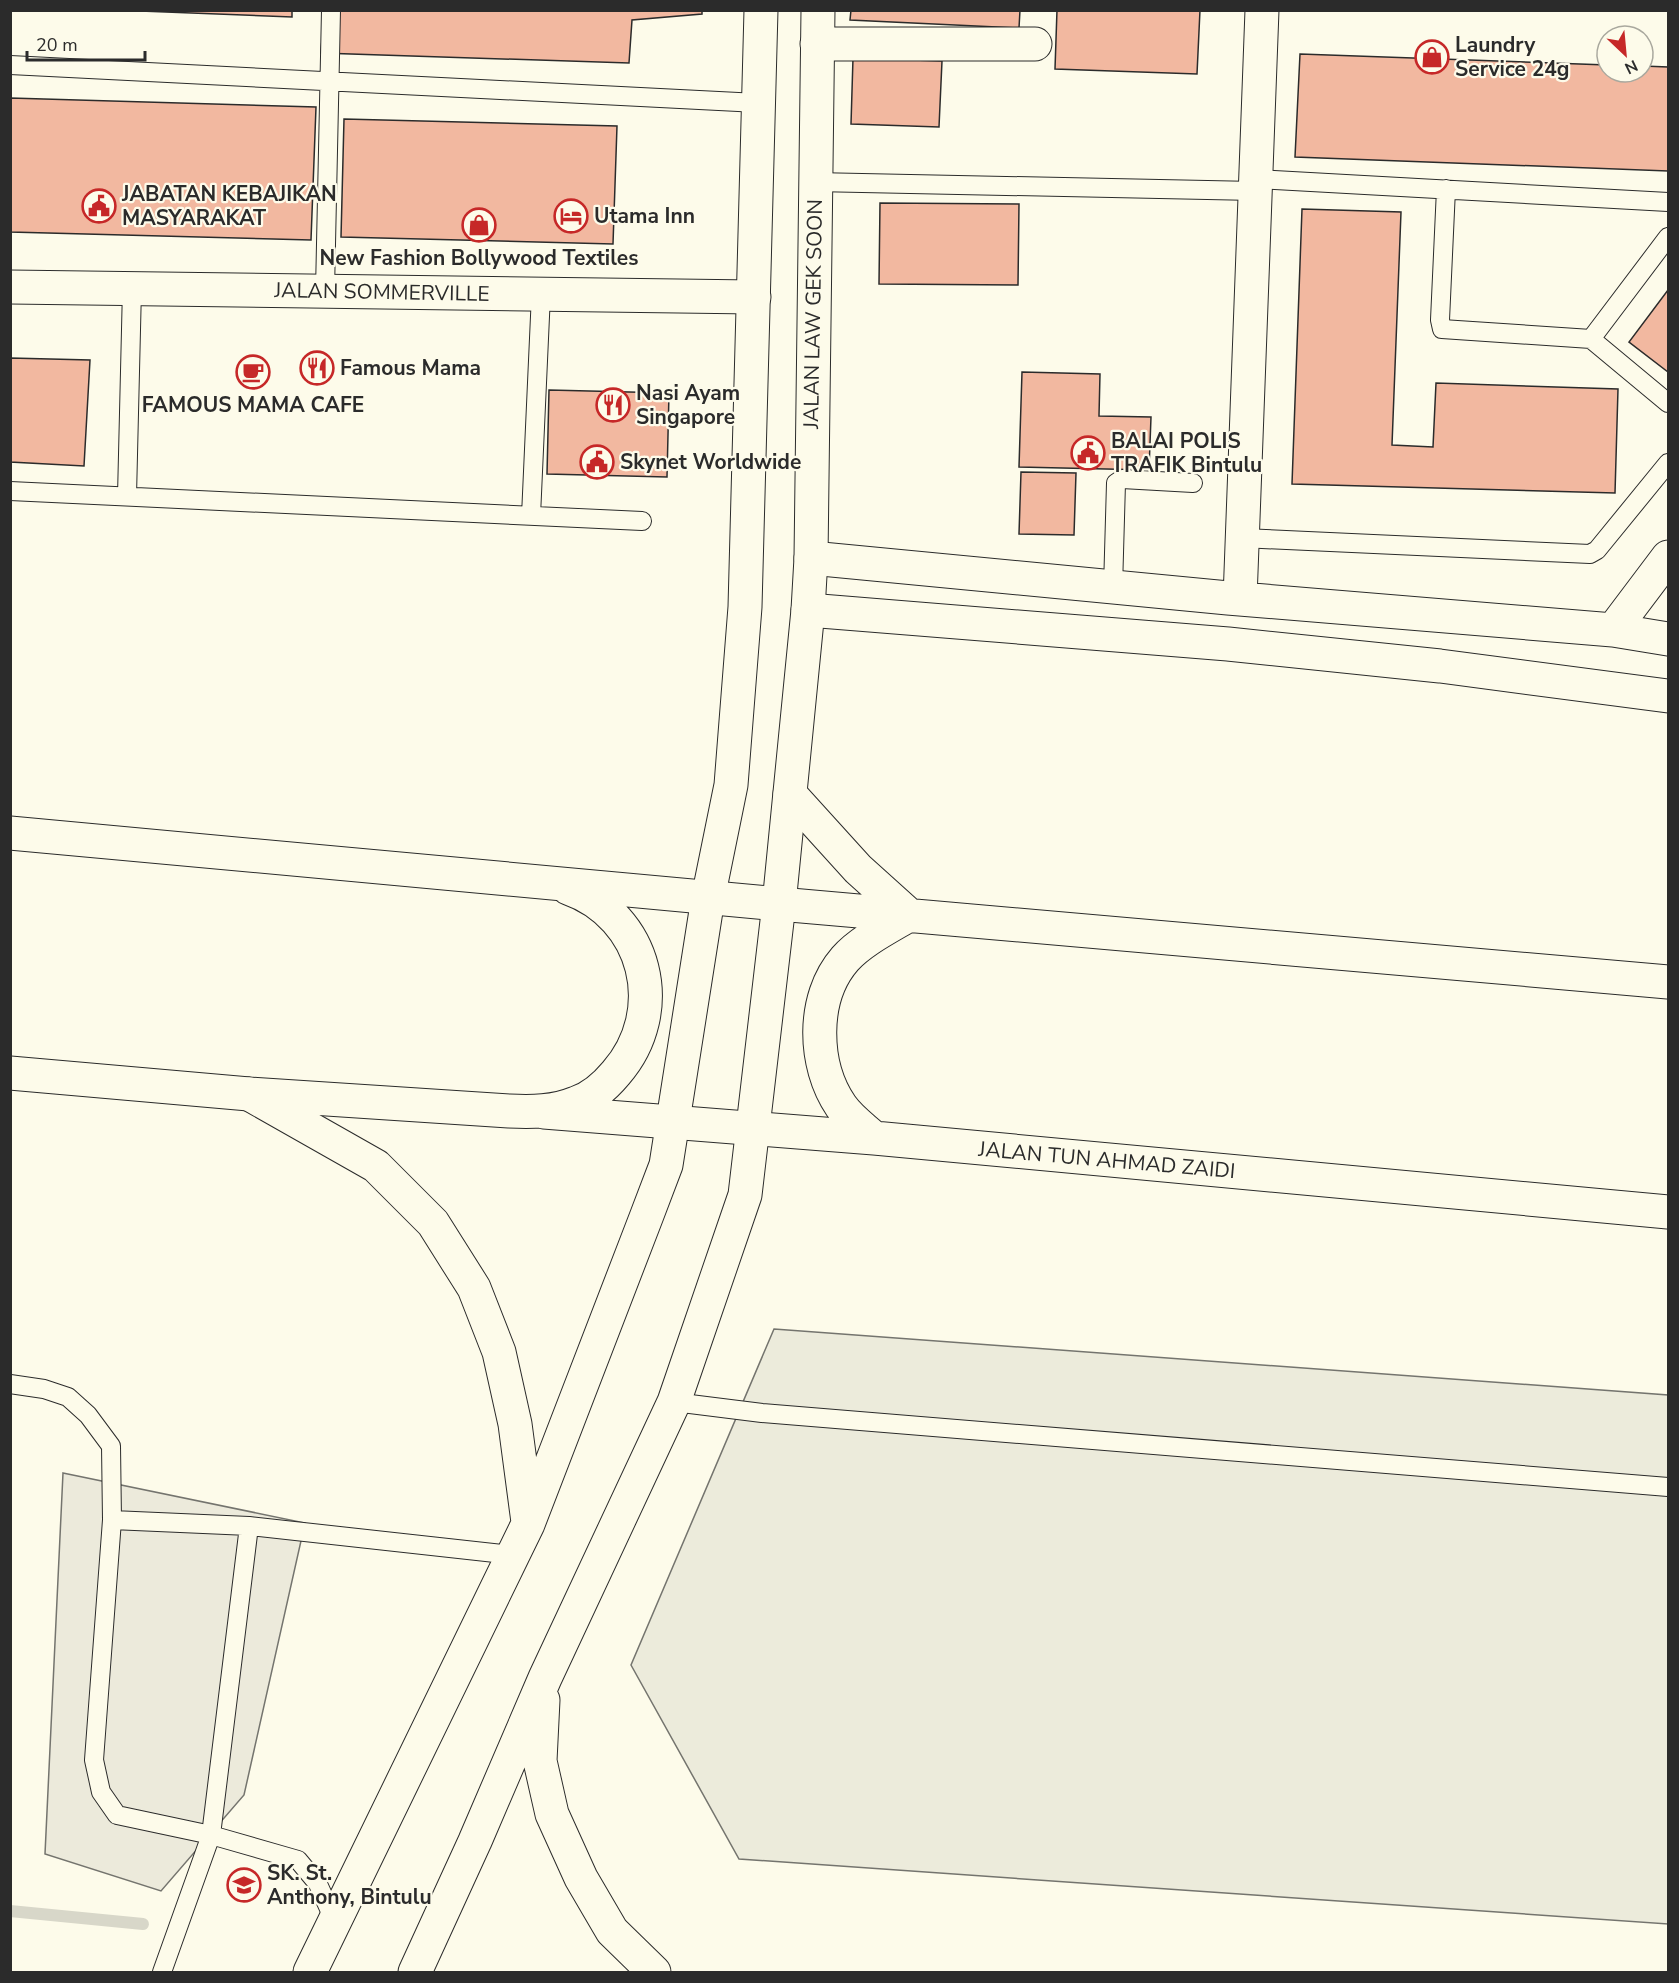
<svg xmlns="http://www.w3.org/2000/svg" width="1679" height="1983" font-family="'Nunito Sans',sans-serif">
	<rect width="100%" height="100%" fill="#fdfbea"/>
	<path fill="#ecebdb" stroke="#74746e" stroke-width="1.5" d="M774 1329 1668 1395V1924L739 1859 631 1665Z"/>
	<path fill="#eceadb" stroke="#74746e" stroke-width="1.5" d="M63 1473 305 1523 244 1795 161 1891 45 1854Z"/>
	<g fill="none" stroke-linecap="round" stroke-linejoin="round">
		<path stroke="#d8d7c9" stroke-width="12" d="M10 1911 143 1924"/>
	</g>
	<path fill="#f2b8a0" stroke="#2b2b2b" stroke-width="1.5" d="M114 10H292V17Z
		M324 10H702V14L632 20 629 63 321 53Z
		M851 10H1020L1019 28 850 20Z
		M1057 10H1200L1197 74 1055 69Z
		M1300 54 1607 65V72H1643V66L1668 67V171L1295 157Z
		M853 58 942 61 939 127 851 124Z
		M10 98 316 107 311 240 10 232Z
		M344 119 617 126 613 244 341 237Z
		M880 203 1019 204 1018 285 879 284Z
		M1302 209 1401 212 1392 445 1433 447 1436 383 1618 389 1615 493 1292 484Z
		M1668 290V372L1629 342Z
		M10 358 90 360 84 466 10 462Z
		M1022 372 1100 374 1099 416 1151 417 1149 470 1019 467Z
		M549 390 669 393 667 477 547 474Z
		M1021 472 1076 473 1074 535 1019 534Z"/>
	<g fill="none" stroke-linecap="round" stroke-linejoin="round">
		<defs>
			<path id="service" d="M10 65 758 103
				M1256 179 1668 202
				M814 182 1255 191
				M1446 189 1440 320 1442 329 1591 339 1668 403
				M325 291 331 10
				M1591 339 1668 237
				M10 491 642 521
				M127 496 132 288
				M531 516 541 294
				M1242 538 1590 554 1597 550 1668 463
				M1113 588 1116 483 1122 479 1193 483
				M10 1384 44 1389 68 1397 88 1415 111 1446 112 1520 94 1760 101 1792 117 1815 211 1835 298 1860 318 1884 334 1920
				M674 1402 762 1413 1668 1487
				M112 1520 249 1526
				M162 1972 211 1835 249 1526 512 1555"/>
			<path id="minor" d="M817 44H1035
				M10 287 754 297
				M811 558 1228 598 1613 630 1668 639
				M1240 599 1262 10
				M808 610 1228 644 1440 666 1668 696
				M1613 630 1668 557"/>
			<path id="tertiary" d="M708 898 731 785 745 607 761 10
				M779 904 808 610 811 558 818 10"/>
			<path id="secondary" d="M790 794 858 869 909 915
				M10 833 779 904 1668 982
				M10 1073 249 1094 509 1111C532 1112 554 1112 576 1103 591 1098 606 1085 616 1073 670 1011 647 916 568 888
				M544 1112 874 1138 1668 1212
				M874 1138C863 1128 850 1119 841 1106 813 1065 811 998 845 959 861 941 889 927 909 915"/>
			<path id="primary" d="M249 1094 376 1166 433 1223 474 1288 499 1352 515 1424 528 1522
				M543 1700 540 1761 552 1814 581 1878 612 1931 654 1972
				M310 1972 528 1524 647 1215 666 1165 708 898
				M415 1972 475 1841 545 1678 674 1402 745 1195 779 904"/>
		</defs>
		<use href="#service" stroke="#2b2b2b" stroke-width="20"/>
		<use href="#minor" stroke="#2b2b2b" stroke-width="35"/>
		<use href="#tertiary" stroke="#2b2b2b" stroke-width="35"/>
		<use href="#secondary" stroke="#2b2b2b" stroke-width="35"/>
		<use href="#primary" stroke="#2b2b2b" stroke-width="35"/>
		<use href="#service" stroke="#fdfbea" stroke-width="18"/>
		<use href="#minor" stroke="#fdfbea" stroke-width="33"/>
		<use href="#tertiary" stroke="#fdfbea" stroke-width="33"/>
		<use href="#secondary" stroke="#fdfbea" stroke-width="33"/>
		<use href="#primary" stroke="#fdfbea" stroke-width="33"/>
	</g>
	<defs>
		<symbol id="shop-ring" viewBox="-11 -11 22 22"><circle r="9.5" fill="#fdfbea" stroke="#c62828" stroke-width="1.5"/><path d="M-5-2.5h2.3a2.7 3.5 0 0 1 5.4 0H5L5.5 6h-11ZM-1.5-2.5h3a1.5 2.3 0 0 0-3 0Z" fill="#c62828"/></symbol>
		<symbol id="civic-ring" viewBox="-11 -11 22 22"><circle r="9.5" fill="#fdfbea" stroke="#c62828" stroke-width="1.5"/><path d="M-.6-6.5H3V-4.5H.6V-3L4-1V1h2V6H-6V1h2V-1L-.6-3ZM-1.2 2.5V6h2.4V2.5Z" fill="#c62828"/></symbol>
		<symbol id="hotel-ring" viewBox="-11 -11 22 22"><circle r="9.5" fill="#fdfbea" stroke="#c62828" stroke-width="1.5"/><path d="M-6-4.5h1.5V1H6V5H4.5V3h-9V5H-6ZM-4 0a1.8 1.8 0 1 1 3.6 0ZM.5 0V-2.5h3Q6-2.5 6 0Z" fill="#c62828"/></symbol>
		<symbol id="restaurant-ring" viewBox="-11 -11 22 22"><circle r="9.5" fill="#fdfbea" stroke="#c62828" stroke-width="1.5"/><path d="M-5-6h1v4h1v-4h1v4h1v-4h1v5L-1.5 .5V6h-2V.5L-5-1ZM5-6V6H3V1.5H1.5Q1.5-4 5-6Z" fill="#c62828"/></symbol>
		<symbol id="cafe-ring" viewBox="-11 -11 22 22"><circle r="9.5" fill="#fdfbea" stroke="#c62828" stroke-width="1.5"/><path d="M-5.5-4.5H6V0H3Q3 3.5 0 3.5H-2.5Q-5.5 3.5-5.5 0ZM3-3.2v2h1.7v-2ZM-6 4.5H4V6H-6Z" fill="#c62828"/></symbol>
		<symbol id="school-ring" viewBox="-11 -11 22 22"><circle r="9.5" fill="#fdfbea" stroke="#c62828" stroke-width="1.5"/><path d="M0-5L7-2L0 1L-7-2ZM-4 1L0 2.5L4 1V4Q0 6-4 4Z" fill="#c62828"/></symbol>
	</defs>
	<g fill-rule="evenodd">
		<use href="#shop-ring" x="1413" y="38" width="38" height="38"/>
		<use href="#civic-ring" x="80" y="187" width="38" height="38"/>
		<use href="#hotel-ring" x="552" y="197" width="38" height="38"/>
		<use href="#shop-ring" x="460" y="206" width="38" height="38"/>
		<use href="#restaurant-ring" x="298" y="349" width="38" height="38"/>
		<use href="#cafe-ring" x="234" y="353" width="38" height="38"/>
		<use href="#restaurant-ring" x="594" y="386" width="38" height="38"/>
		<use href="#civic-ring" x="1069" y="434" width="38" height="38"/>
		<use href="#civic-ring" x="578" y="443" width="38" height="38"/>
		<use href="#school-ring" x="225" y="1866" width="38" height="38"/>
	</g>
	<g text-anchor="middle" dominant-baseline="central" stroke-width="4.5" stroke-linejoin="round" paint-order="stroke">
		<g font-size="21" font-weight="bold" fill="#2b2b2b" stroke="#fdfbea" text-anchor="start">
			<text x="1455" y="45">Laundry<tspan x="1455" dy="24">Service 24g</tspan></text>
			<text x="122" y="194">JABATAN KEBAJIKAN<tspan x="122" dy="24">MASYARAKAT</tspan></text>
			<text x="594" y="216">Utama Inn</text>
			<text x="479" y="258" text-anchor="middle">New Fashion Bollywood Textiles</text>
			<text x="340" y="368">Famous Mama</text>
			<text x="636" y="393">Nasi Ayam<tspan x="636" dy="24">Singapore</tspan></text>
			<text x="253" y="405" text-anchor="middle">FAMOUS MAMA CAFE</text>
			<text x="1111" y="441">BALAI POLIS<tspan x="1111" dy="24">TRAFIK Bintulu</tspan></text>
			<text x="620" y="462">Skynet Worldwide</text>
			<text x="267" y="1873">SK. St.<tspan x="267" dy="24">Anthony, Bintulu</tspan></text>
		</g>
		<g font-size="21" fill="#2b2b2b" stroke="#fdfbea">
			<text transform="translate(382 292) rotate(1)">JALAN SOMMERVILLE</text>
			<text transform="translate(813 314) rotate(-89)">JALAN LAW GEK SOON</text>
			<text transform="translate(1107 1160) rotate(5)">JALAN TUN AHMAD ZAIDI</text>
		</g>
	</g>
	<rect width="1679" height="1983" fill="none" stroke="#2b2b2b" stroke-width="24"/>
	<g transform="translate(1625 54) rotate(154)"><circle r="28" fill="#fdfbea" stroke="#a9a89e" stroke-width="1.5"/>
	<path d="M0-4.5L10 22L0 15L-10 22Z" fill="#c62828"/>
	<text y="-9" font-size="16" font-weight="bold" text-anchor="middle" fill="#2b2b2b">N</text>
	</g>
	<path d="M27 51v9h118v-9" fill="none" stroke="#2b2b2b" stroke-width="3"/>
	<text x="36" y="51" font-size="18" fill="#2b2b2b" stroke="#fdfbea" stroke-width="4.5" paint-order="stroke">20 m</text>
</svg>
